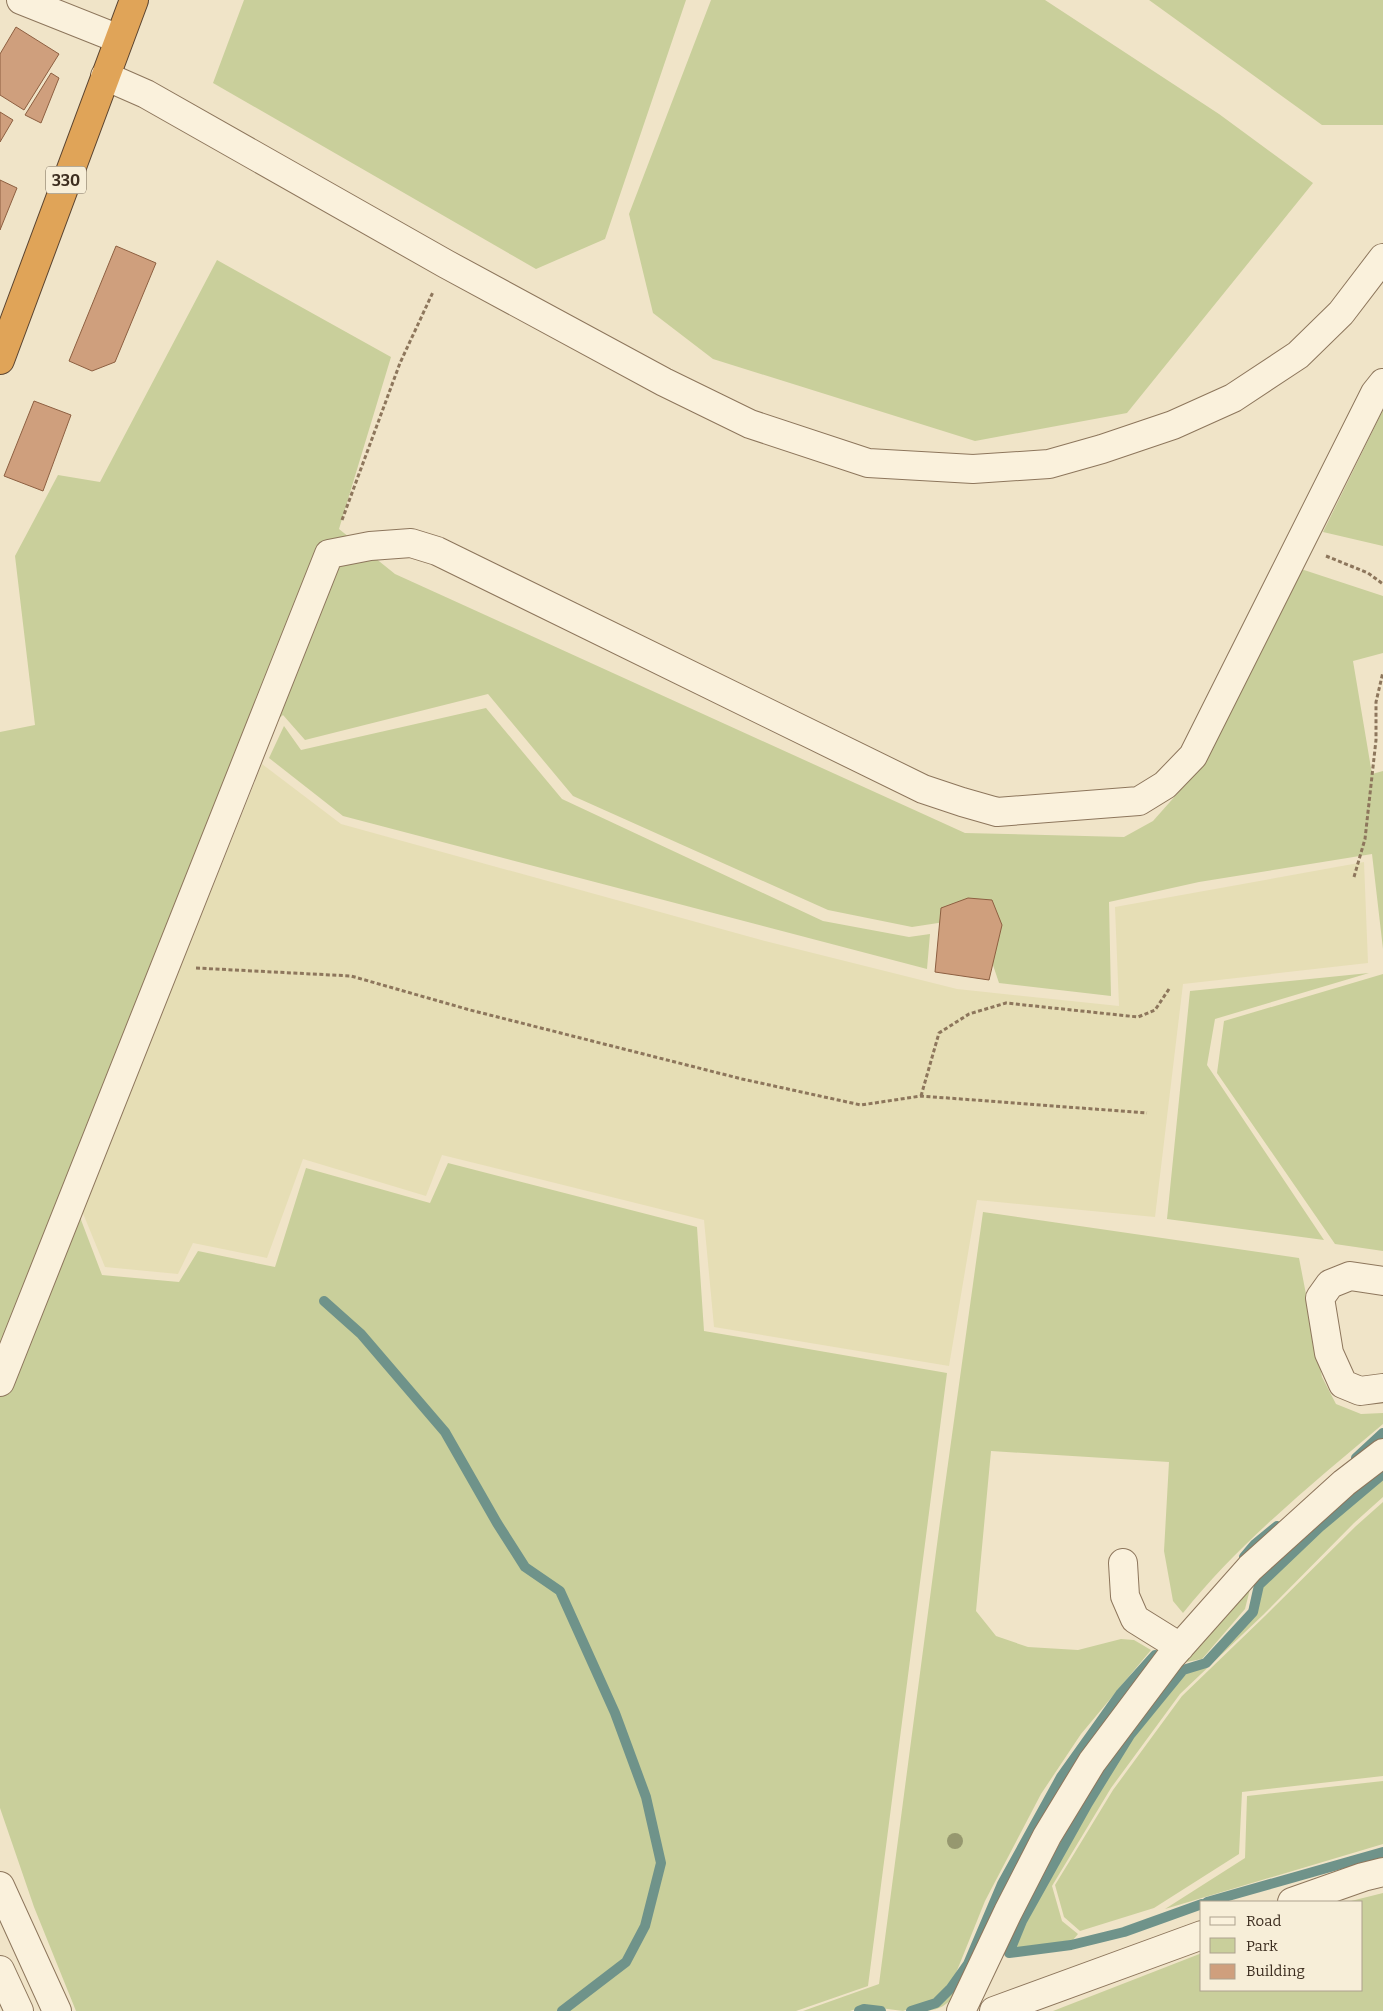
<svg xmlns="http://www.w3.org/2000/svg" width="1383" height="2011" font-family="Bitter,serif">
	<rect width="100%" height="100%" fill="#f0e4c8"/>
	<path fill="#e6deb5" d="M262 764 341 824 765 941 957 989 1119 1006 1115 907 1364 862 1368 963 1183 984 1155 1217 977 1200 949 1366 714 1327 704 1220 442 1155 426 1196 303 1159 267 1258 193 1243 178 1274 105 1267 82 1211Z"/>
	<path fill="#c9cf9b" d="M244 0H686L605 239 536 269 213 83Z
		M711 0H1045L1219 114 1313 183 1127 413 975 441 713 359 653 313 629 214Z
		M1149 0H1383V125H1322Z
		M217 260 391 357 339 529 395 574 965 833 1124 837 1153 821 1193 776 1301 569 1383 596V653L1353 661 1372 774 1383 771V949L1372 854 1199 882 1109 902 1111 996 999 983 977 917 912 927 828 910 573 796 488 694 305 740 283 715 239 752 67 1183 102 1275 179 1282 198 1251 275 1267 306 1168 430 1203 448 1163 697 1227 704 1331 947 1373 868 1986 796 2011H76L34 1907 0 1808V732L35 725 15 556 58 475 100 482Z
		M1383 410V546L1323 532Z
		M486 708 562 799 823 921 909 937 930 934 927 969 343 816 269 758 284 726 301 750Z
		M1369 973 1215 1019 1207 1065 1324 1240 1167 1219 1190 991Z
		M1383 974V1251L1335 1244 1217 1073 1224 1021Z
		M983 1212 1299 1258 1322 1377 1336 1404 1361 1414 1383 1413V1424C1313 1483 1240 1542 1183 1613L1173 1601 1164 1551 1169 1462 991 1451 976 1611 996 1636 1028 1647 1078 1650 1121 1639 1134 1640 1151 1650 1081 1734 1041 1794 985 1901 954 1978 934 2000 903 2011 865 2006 850 2011H803L879 1984 941 1514Z
		M1383 1478V1497L1354 1523 1263 1615 1180 1694 1111 1788 1052 1886 1062 1921 1078 1934 1073 1940 1014 1949 1025 1922 1090 1806 1133 1736 1184 1672 1206 1666 1256 1614 1263 1587 1322 1529Z
		M1383 1502V1776L1242 1792 1239 1854 1154 1908 1080 1931 1064 1917 1055 1885 1113 1790 1182 1696 1265 1616 1356 1526Z
		M1252 1581 1245 1609 1202 1659 1181 1663Z
		M1121 1701 962 1990C945 2005 942 2011 919 2011L936 2006 952 1990 970 1965 1005 1885 1043 1811 1062 1779Z
		M1383 1781V1844L1165 1909 1245 1858 1247 1796Z
		M1383 1893V2011H1053L1202 1953V1990H1362V1902H1347Z"/>
	<g fill="none" stroke-linecap="round" stroke-linejoin="round">
		<path stroke="#6f938a" stroke-width="10" d="M324 1301 361 1334 445 1432 497 1523 525 1567 560 1591 615 1713 646 1797 661 1863 645 1926 626 1962 562 2011
			M1356 1458 1383 1433
			M1244 1557 1255 1544 1277 1526
			M1207 1902 1383 1852
			M1202 1904 1124 1932 1071 1945 1009 1953 1022 1921 1088 1803 1130 1735 1183 1670 1206 1663 1253 1612 1259 1585 1320 1527 1383 1474
			M859 2011 864 2009 881 2011
			M911 2011 936 2003 951 1988 968 1964 1002 1884 1061 1777 1121 1693 1155 1655"/>
	</g>
	<path fill="#cf9f7d" stroke="#8d5f41" d="M16 27 59 54 24 110 0 95V54Z
		M51 73 59 78 41 123 25 115Z
		M0 112 13 120 0 142Z
		M0 180 17 188 0 230Z
		M116 246 156 263 115 362 92 371 69 361Z
		M34 401 71 415 43 491 4 476Z
		M968 898 992 900 1002 925 989 980 935 972 941 908Z"/>
	<g fill="none" stroke-linecap="round" stroke-linejoin="round">
		<defs>
			<path id="minor" d="M21 0 119 39
				M105 76 146 94 446 264 664 382 750 424 868 463 973 469 1049 464 1102 449 1173 425 1233 398 1298 355 1341 313 1383 258
				M1383 1281 1350 1276 1330 1284 1320 1298 1329 1353 1343 1384 1360 1391 1383 1388
				M0 1382 329 554 370 546 411 543 437 551 923 789 962 802 997 812 1139 801 1165 785 1193 756 1375 393 1383 383
				M1123 1563 1125 1596 1135 1619 1180 1647
				M0 1886 57 2011
				M1292 1902 1363 1877 1383 1872
				M0 1970 19 2011
				M961 2011 1008 1912 1047 1836 1092 1762 1170 1658 1250 1568 1344 1483 1383 1453
				M994 2011 1202 1935"/>
			<path id="highway" d="M0 360 134 0"/>
		</defs>
		<use href="#minor" stroke="#8d765c" stroke-width="30"/>
		<use href="#highway" stroke="#5b4430" stroke-width="30"/>
		<path stroke="#8d765c" stroke-width="3" stroke-dasharray="4 2.5" stroke-linecap="butt" d="M342 520 400 363 433 292
			M1326 556 1368 573 1383 584
			M1354 877 1365 839 1376 740V702L1383 672
			M196 968 351 976 470 1010 742 1079 861 1105 921 1096 1147 1113
			M921 1096 939 1033 969 1014 1006 1003 1138 1017 1155 1010 1169 989"/>
		<use href="#minor" stroke="#faf1dc" stroke-width="28"/>
		<use href="#highway" stroke="#e0a458" stroke-width="28"/>
	</g>
	<circle fill="#96986f" cx="955" cy="1841" r="8"/>
	<g text-anchor="middle" dominant-baseline="central" stroke-width="5" stroke-linejoin="round" paint-order="stroke">
		<rect fill="#f7eed8" stroke="#756857" stroke-width="1" x="46" y="166.5" width="40" height="27" rx="4"/>
		<g font-size="16" font-weight="bold" fill="#3d2e20">
			<text x="66" y="180">330</text>
		</g>
	</g>
	<rect x="1200" y="1901" width="162" height="90" fill="#f7eed8" stroke="#ada18e"/>
	<rect x="1210" y="1917" width="25" height="8" fill="#faf1dc" stroke="#ada18e"/>
	<text x="1246" y="1926" font-size="15" fill="#3d2e20">Road</text>
	<rect x="1210" y="1938" width="25" height="15" fill="#c9cf9b" stroke="#ada18e"/>
	<text x="1246" y="1951" font-size="15" fill="#3d2e20">Park</text>
	<rect x="1210" y="1964" width="25" height="15" fill="#cf9f7d" stroke="#ada18e"/>
	<text x="1246" y="1976" font-size="15" fill="#3d2e20">Building</text>
</svg>
